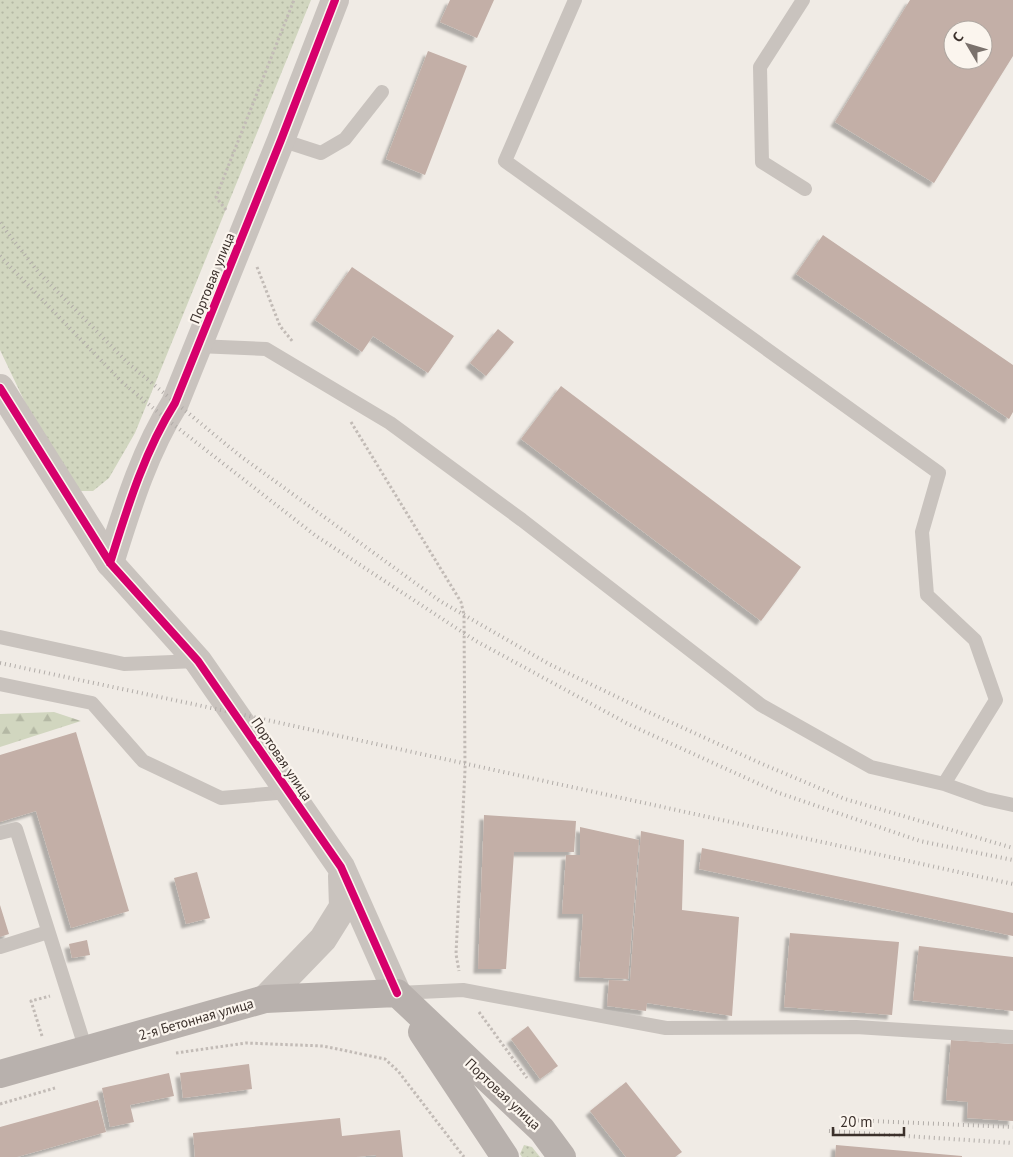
<svg xmlns="http://www.w3.org/2000/svg" width="1013" height="1157" font-family="'PT Sans',sans-serif">
	<defs>
		<pattern id="grass-dots" width="8" height="8" patternUnits="userSpaceOnUse" patternTransform="scale(1.25)"><rect width="8" height="8" fill="#d1d6bf"/><path d="M2 2h.1M6 6h.1" fill="none" stroke="#b4b8a4" stroke-width="1.8" stroke-linecap="round"/></pattern>
		<pattern id="forest-firs" width="22" height="20" patternUnits="userSpaceOnUse" patternTransform="scale(1.25)"><rect width="22" height="20" fill="#d1d6bf"/><path d="M5 1l3.5 6h-7zM16 11l3.5 6h-7z" fill="#b4b8a4"/></pattern>
		<filter id="shadow"><feDropShadow dx="-4.5" dy="4.5" stdDeviation="1" flood-color="#0004"/></filter>
	</defs>
	<rect width="100%" height="100%" fill="#f0ebe5"/>
	<path fill="url(#grass-dots)" d="M0 0H311L135 433 109 478 93 491H81L72 482 32 417 0 350Z
		M524 1145 532 1147 540 1157H522L520 1154Z"/>
	<path fill="url(#forest-firs)" d="M54 712 81 721 0 747V714Z"/>
	<path fill="#c3afa7" fill-rule="evenodd" filter="url(#shadow)" d="M450 0H494L477 38 440 22Z
		M910 0H1013V56L934 183 835 122ZM953 30H983V60H953Z
		M428 51 467 66 425 175 386 159Z
		M823 235 1013 365V412L1009 419 796 274Z
		M352 267 454 336 428 373 373 336 362 352 315 320Z
		M498 329 514 342 486 376 470 363Z
		M561 386 801 567 761 621 521 439Z
		M76 732 129 911 71 928 36 811 0 822V755Z
		M484 815 576 821 574 852H514L506 969H478Z
		M580 827 639 840 628 979 579 977 583 914H562L566 855H580Z
		M641 831 684 840 682 910 739 917 732 1016 647 1003 646 1011 607 1006 609 980 630 981Z
		M702 848 1013 913V936L699 869Z
		M197 872 210 918 186 924 174 878Z
		M0 905 9 934 0 937Z
		M790 933 899 942 892 1015 784 1007Z
		M87 940 90 955 72 958 69 944Z
		M919 946 1013 957V1011L913 1000Z
		M528 1026 558 1066 540 1079 511 1039Z
		M951 1040 1013 1044V1121L967 1118 968 1102 946 1100Z
		M249 1064 252 1089 183 1098 180 1073Z
		M169 1073 174 1096 130 1105 134 1122 110 1127 102 1088Z
		M626 1082 682 1152 675 1157H626L590 1111Z
		M98 1100 106 1132 17 1157H0V1127Z
		M340 1118 342 1136 400 1130 403 1157H376V1155L356 1157H195L193 1133Z
		M836 1145 962 1156V1157H835Z"/>
	<g fill="none" stroke-linecap="round" stroke-linejoin="round">
		<path stroke="#c2bbb6" stroke-width="3" stroke-dasharray="2.5 2.5" stroke-linecap="butt" d="M226 210 216 197 294 0
			M257 267 280 326 293 342
			M351 422 461 602 464 615 465 770 456 954 459 971
			M479 1012 527 1078
			M42 1036 31 1001 50 996
			M176 1053 246 1043 323 1046 385 1059 398 1071 464 1157
			M0 1104 55 1088"/>
		<path stroke="#c9c3be" stroke-width="14" d="M575 0 505 161 939 473 922 532 927 595 975 640 996 700 944 784
			M803 0 760 67 762 162 805 189
			M281 140 321 153 345 139 382 92
			M197 346 266 349 390 423 522 520 761 705 871 767 944 784 986 799 1013 805
			M0 637 124 664 197 661
			M0 684 92 703 143 761 221 798 289 792
			M0 833 16 829 86 1050
			M0 947 48 932
			M398 993 463 990 666 1028 856 1027 1013 1037"/>
		<path stroke="#c9c3be" stroke-width="28" d="M0 388 110 563"/>
		<path stroke="#c9c3be" stroke-width="28" d="M335 0 281 140 175 403C144 452 127 509 110 563L198 661 341 867 397 993
			M265 999 323 939 343 907 342 876"/>
		<path stroke="#b8b1ad" stroke-width="28" d="M397 993 542 1130 562 1157
			M422 1032 505 1157
			M0 1074 265 999 397 993"/>
		<path stroke="#b1aca8" stroke-width="4" stroke-dasharray="1 4" stroke-linecap="butt" d="M0 223 39 273 130 365 239 455 440 601 549 664 644 710 760 763 845 799 1013 848
			M0 256 122 382 165 418 316 536 476 641 630 725 779 793 920 841 1013 860
			M0 663 235 713 1013 884
			M848 1120 1013 1127
			M829 1131 1013 1143"/>
		<defs>
			<path id="cycleway" d="M0 388 110 563 198 661 341 867 397 993
				M110 563C127 509 144 452 175 403L281 140 335 0"/>
		</defs>
		<use href="#cycleway" stroke="#fbf5ee" stroke-width="11"/>
		<use href="#cycleway" stroke="#d6006c" stroke-width="8"/>
	</g>
	<g text-anchor="middle" dominant-baseline="central" stroke-width="4.5" stroke-linejoin="round" paint-order="stroke">
		<g font-size="14" fill="#3b302b" stroke="#fbf5ee">
			<text transform="translate(212 278) rotate(-68)">Портовая улица</text>
			<text transform="translate(282 759) rotate(56)">Портовая улица</text>
			<text transform="translate(196 1019) rotate(-16)">2-я Бетонная улица</text>
			<text transform="translate(503 1094) rotate(43)">Портовая улица</text>
		</g>
	</g>
	<g transform="translate(968 45) rotate(308)"><circle r="24" fill="#fbf5ee" stroke="#aea6a0"/>
	<path d="M0-4L9 19L0 12L-9 19Z" fill="#7a716c"/>
	<text y="-8" font-size="14" font-weight="bold" text-anchor="middle" fill="#3b302b">С</text>
	</g>
	<path d="M833 1127v8h71v-8" fill="none" stroke="#3b302b" stroke-width="2.5"/>
	<text x="840" y="1127" font-size="15" fill="#3b302b" stroke="#fbf5ee" stroke-width="4" paint-order="stroke">20 m</text>
</svg>
